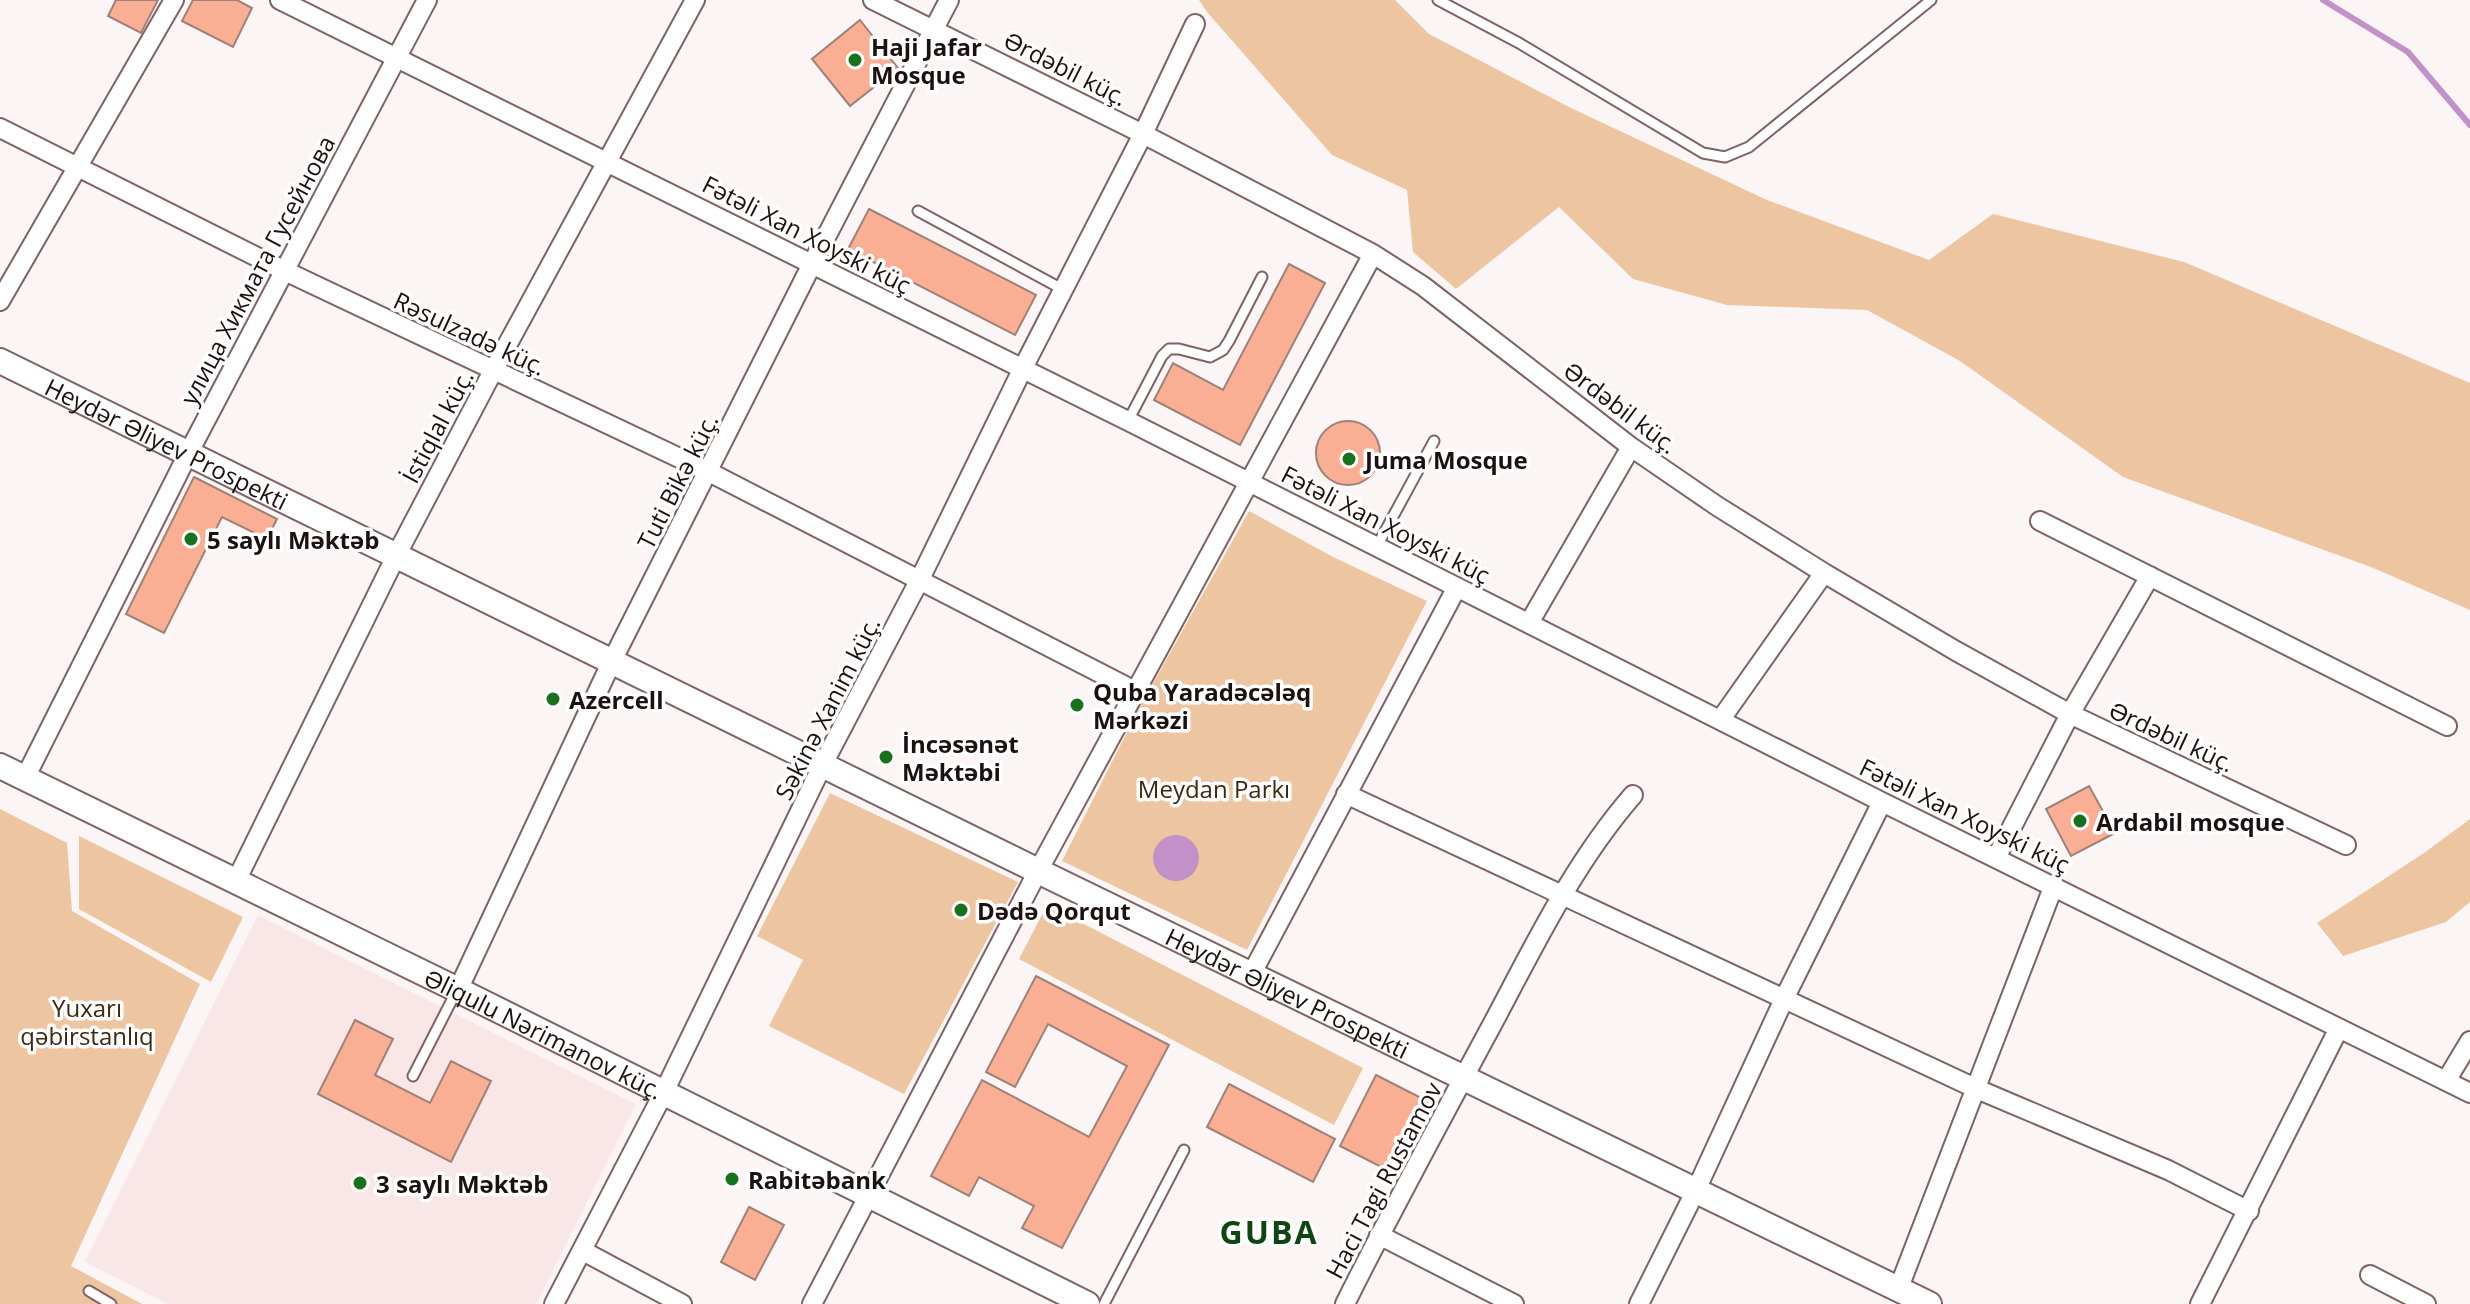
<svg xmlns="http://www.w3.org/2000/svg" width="2470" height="1304" font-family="'Open Sans',sans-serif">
	<rect width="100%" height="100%" fill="#fcf5f5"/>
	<path fill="#f9e7e8" d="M258 915 636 1104 536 1304H168L85 1262Z"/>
	<path fill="#edc6a1" d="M1199 0H1395L1429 34 1571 108 1767 200 1929 260 1993 214 2184 262 2470 383V610L2371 567 2123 477 1960 361 1867 310 1727 305 1633 279 1559 207 1456 289 1413 252 1407 190 1332 155 1207 12Z
		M1249 511 1333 557 1427 601 1247 950 1062 861 1136 714Z
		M830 793 1018 882 904 1094 769 1026 803 960 757 936Z
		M0 809 67 843 72 911 200 984 71 1266 142 1304H0Z
		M2470 819V902L2446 922 2343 956 2317 923 2424 853Z
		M79 836 243 917 211 982 79 909Z
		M1047 905 1363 1068 1334 1125 1019 959Z"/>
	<path fill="#c291c9" d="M1153 858a23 23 0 1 1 46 0a23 23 0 1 1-46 0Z"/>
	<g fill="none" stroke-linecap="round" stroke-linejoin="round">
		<path stroke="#c291c9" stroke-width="6" d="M2323 0 2408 52 2470 125"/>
	</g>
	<path fill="#faaf95" stroke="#9e8278" stroke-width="2" d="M116 0H158L141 33 108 16Z
		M193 0H237L252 8 233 47 182 21Z
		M860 20 898 68 850 106 812 59Z
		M869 209 1036 295 1015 335 848 249Z
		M1289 264 1325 283 1240 445 1154 400 1173 363 1223 390Z
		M1316 453a32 32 0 1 1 64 0a32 32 0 1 1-64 0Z
		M194 477 277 519 267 539 222 517 164 633 126 614Z
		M2089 786 2115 833 2071 856 2046 809Z
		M1036 976 1169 1045 1062 1248 1022 1228 1034 1206 979 1177 969 1196 931 1176 982 1080 1089 1137 1127 1066 1048 1024 1015 1087 986 1072Z
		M355 1020 393 1039 375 1075 430 1103 451 1061 491 1081 451 1162 318 1094Z
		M1376 1075 1431 1103 1395 1174 1340 1146Z
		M1229 1084 1335 1139 1313 1182 1207 1127Z
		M749 1207 784 1225 755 1280 721 1262Z"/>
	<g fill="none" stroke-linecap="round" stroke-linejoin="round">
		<defs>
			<path id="service" d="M1438 0 1519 43 1703 153 1725 157 1749 147 1931 0
				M918 211 1064 290
				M1128 421 1162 356 1169 349H1179L1210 357 1223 350 1229 341 1262 277
				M1377 546 1434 441
				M413 1076 457 990
				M89 1291 111 1304
				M1104 1304 1184 1150"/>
			<path id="minor" d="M280 0 1128 421 1882 802 2470 1093
				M873 0 1143 134 1373 254 1423 286 1631 447 1717 506 1824 573 1956 651 2070 714 2346 845
				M0 128 285 271 709 472 1135 691
				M0 301 174 0
				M2040 521 2447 726
				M1529 623 1631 447
				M1721 719 1824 573
				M25 778 189 452 427 0
				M1346 794 1977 1089 2168 1170 2249 1211
				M1996 858 2070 714 2150 576
				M236 881 397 554 493 371 695 0
				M1252 973 1457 587
				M458 990 612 661 812 264 949 0
				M2446 1081 2470 1041
				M1379 1235 1514 1304
				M583 1251 682 1304
				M2370 1275 2426 1304
				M1898 1290 2054 885
				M554 1304 663 1094 823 764 919 581 1023 368 1143 134 1195 24
				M812 1304 1038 871 1373 254
				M1345 1304C1392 1209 1443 1116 1493 1023 1535 944 1574 863 1633 795
				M1639 1304 1696 1190 1785 997 1882 802
				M2200 1304 2339 1028"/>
			<g id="tertiary">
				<path id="s1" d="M0 361 1038 871 1929 1304"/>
				<path id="s2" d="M0 766 458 990 1087 1304"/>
			</g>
		</defs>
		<use href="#service" stroke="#7f6264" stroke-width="13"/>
		<use href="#minor" stroke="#7f6264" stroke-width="22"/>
		<use href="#tertiary" stroke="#7f6264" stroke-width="28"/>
		<use href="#service" stroke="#fff" stroke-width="9"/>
		<use href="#minor" stroke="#fff" stroke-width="18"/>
		<use href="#tertiary" stroke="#fff" stroke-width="24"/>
	</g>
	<g fill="#17711d" stroke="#fff" stroke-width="3">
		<circle cx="855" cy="60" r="8"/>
		<circle cx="1349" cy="459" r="8"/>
		<circle cx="191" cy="539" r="8"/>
		<circle cx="553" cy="699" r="8"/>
		<circle cx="1077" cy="705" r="8"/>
		<circle cx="886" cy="757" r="8"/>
		<circle cx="2080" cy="821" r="8"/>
		<circle cx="961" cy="910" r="8"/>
		<circle cx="732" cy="1179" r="8"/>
		<circle cx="360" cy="1183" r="8"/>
	</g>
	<g text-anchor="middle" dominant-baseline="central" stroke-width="7" stroke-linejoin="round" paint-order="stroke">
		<g font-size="24" font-weight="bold" fill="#1c1011" stroke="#fff" text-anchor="start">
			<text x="871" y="46">Haji Jafar<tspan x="871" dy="28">Mosque</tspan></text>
			<text x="1365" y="459">Juma Mosque</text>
			<text x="207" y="539">5 saylı Məktəb</text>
			<text x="1093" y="691">Quba Yaradəcələq<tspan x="1093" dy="28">Mərkəzi</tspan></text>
			<text x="569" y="699">Azercell</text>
			<text x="902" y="743">İncəsənət<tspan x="902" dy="28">Məktəbi</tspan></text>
			<text x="2096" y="821">Ardabil mosque</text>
			<text x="977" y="910">Dədə Qorqut</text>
			<text x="748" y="1179">Rabitəbank</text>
			<text x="376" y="1183">3 saylı Məktəb</text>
		</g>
		<g font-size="24" fill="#1c1011" stroke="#fff">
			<text transform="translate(1066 68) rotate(27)">Ərdəbil küç.</text>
			<text transform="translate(807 234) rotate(27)">Fətəli Xan Xoyski küç</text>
			<text transform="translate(257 270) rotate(-62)">улица Хикмата Гусейнова</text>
			<text transform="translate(470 333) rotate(25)">Rəsulzadə küç.</text>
			<text transform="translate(1621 407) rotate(37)">Ərdəbil küç.</text>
			<text transform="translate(437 426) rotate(-62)">İstiqlal küç.</text>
			<text stroke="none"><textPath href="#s1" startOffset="186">Heydər Əliyev Prospekti</textPath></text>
			<text transform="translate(677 481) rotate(-63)">Tuti Bikə küç.</text>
			<text transform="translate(1386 524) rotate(27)">Fətəli Xan Xoyski küç</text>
			<text transform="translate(827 708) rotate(-63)">Səkinə Xanim küç.</text>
			<text transform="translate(2172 736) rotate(25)">Ərdəbil küç.</text>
			<text transform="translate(1965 815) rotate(26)">Fətəli Xan Xoyski küç</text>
			<text stroke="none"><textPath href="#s1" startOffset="1434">Heydər Əliyev Prospekti</textPath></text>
			<text stroke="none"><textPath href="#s2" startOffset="606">Əliqulu Nərimanov küç.</textPath></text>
			<text transform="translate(1383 1180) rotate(-62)">Haci Tagi Rustamov</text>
		</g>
		<g font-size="24" fill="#3e280f" stroke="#fff">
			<text x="1214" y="788">Meydan Parkı</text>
			<text x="87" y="1007">Yuxarı<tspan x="87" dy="28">qəbirstanlıq</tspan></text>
		</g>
		<g font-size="32" font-weight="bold" letter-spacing="2" fill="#0e4612" stroke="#fff">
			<text x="1269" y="1231">GUBA</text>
		</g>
	</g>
</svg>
